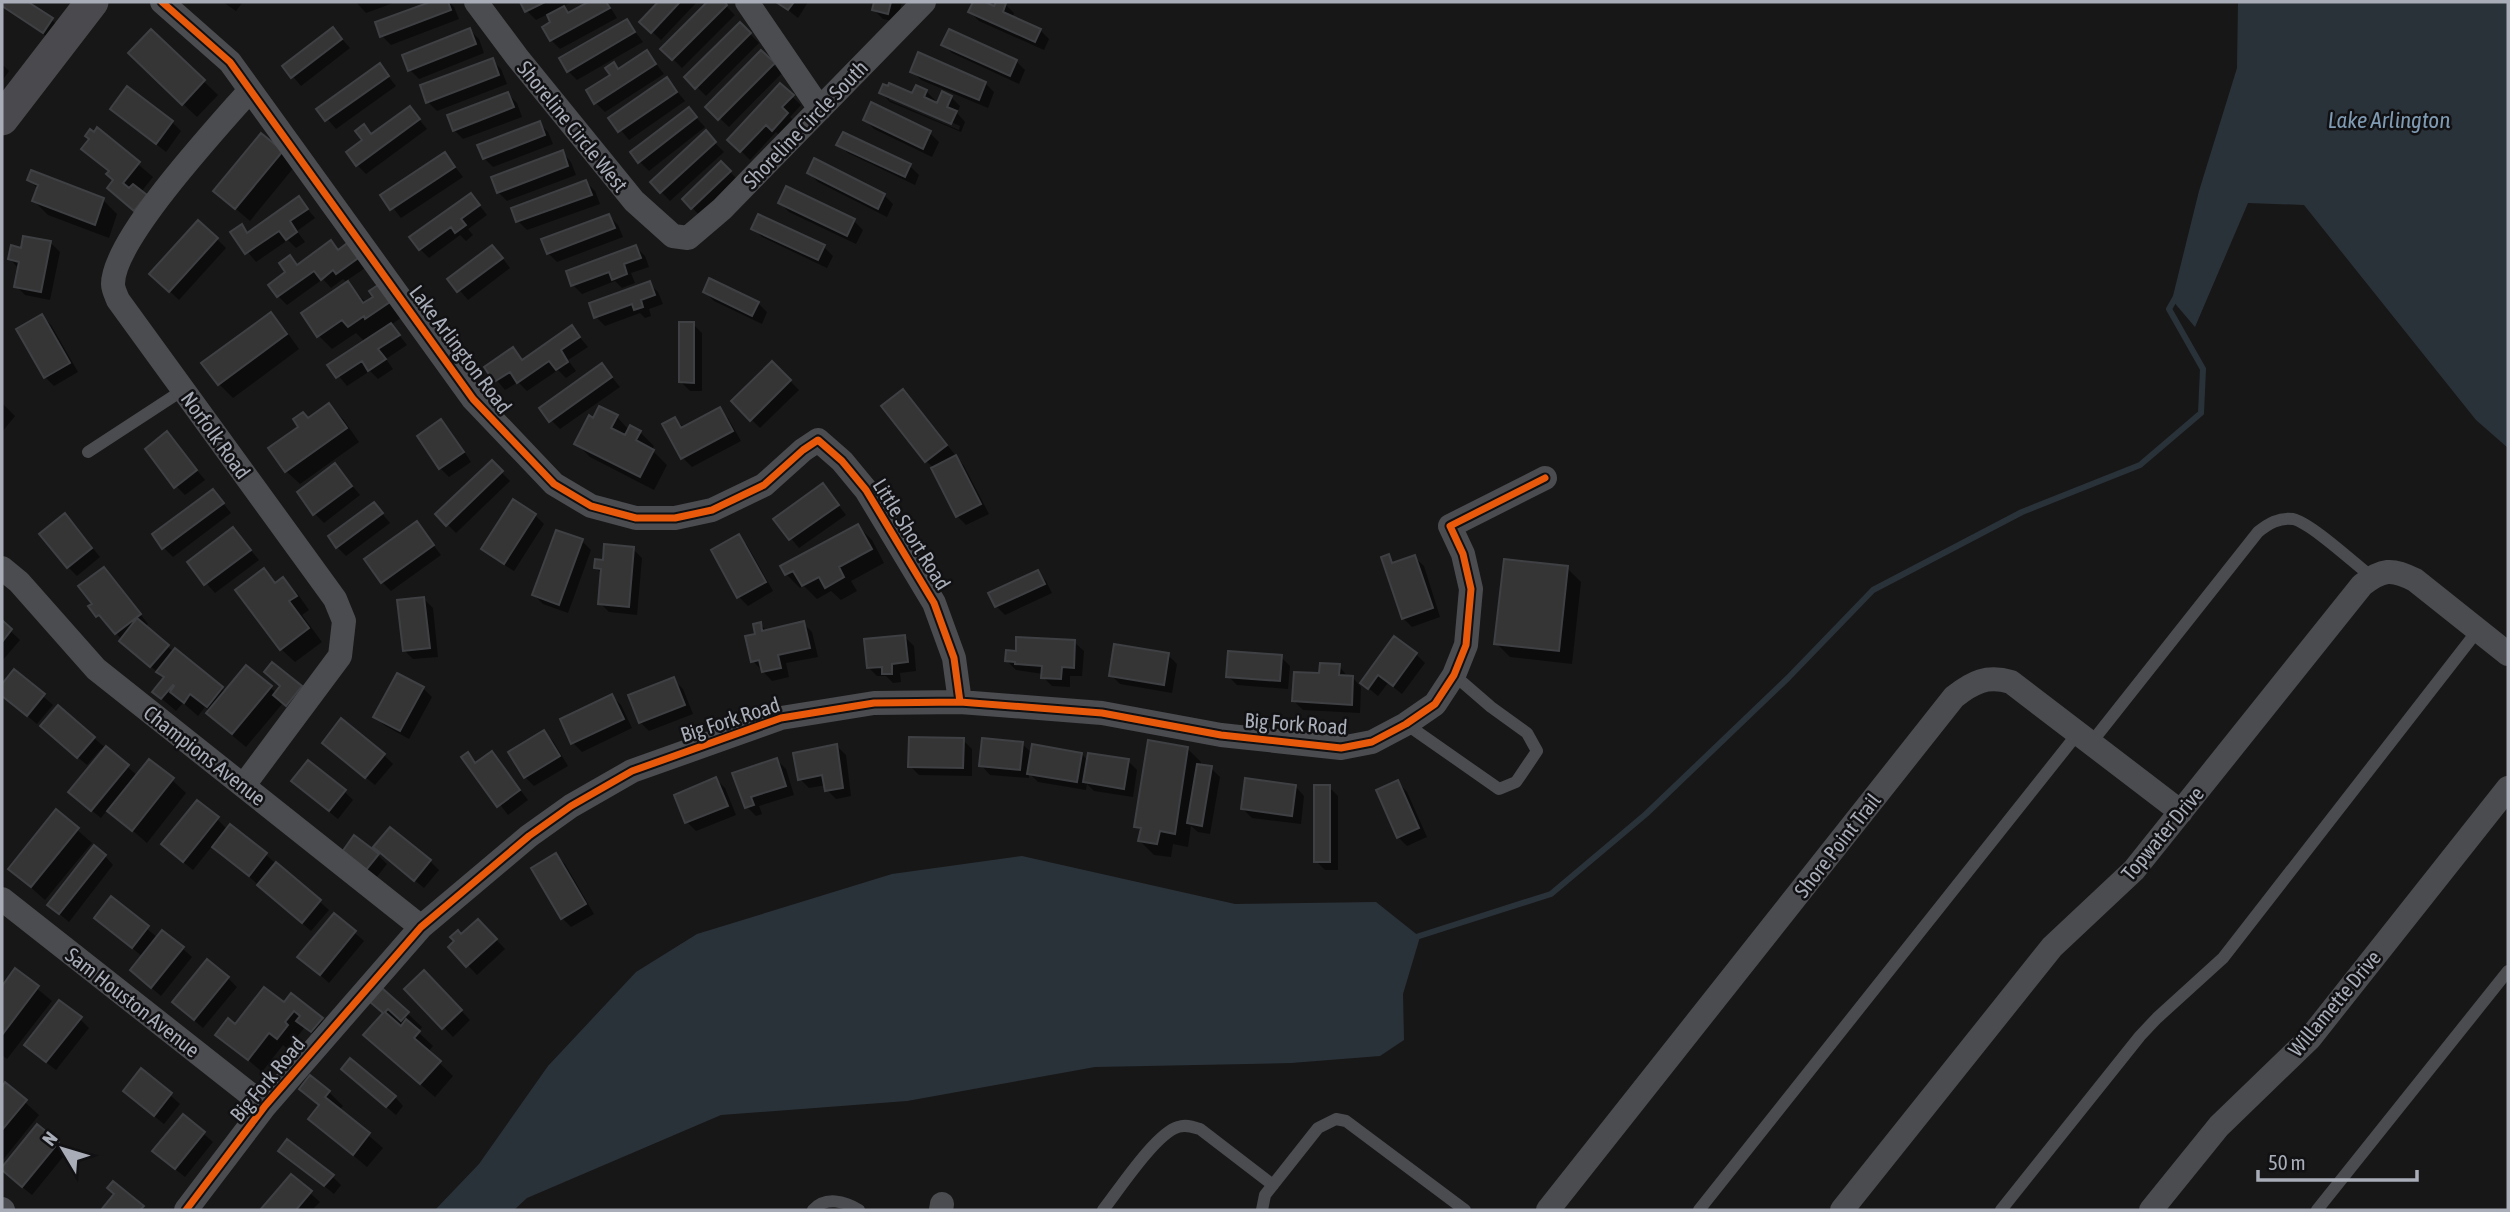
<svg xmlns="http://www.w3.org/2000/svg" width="2510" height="1212" font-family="'Asap Condensed',sans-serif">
	<rect width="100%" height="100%" fill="#171717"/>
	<path fill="#2a3239" d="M2238 2H2508V448L2476 420 2304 205 2248 203 2195 327 2172 300 2199 191 2237 68Z
		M1022 856 1235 904 1376 902 1420 937 1403 994 1404 1040 1380 1056 1291 1063 1095 1067 907 1101 721 1115 527 1198 514 1210H435L479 1164 548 1066 636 972 697 934 892 874Z"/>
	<path fill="#0007" fill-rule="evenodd" d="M2 2H25L51 19 60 28 52 40 2 7Z
		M223 2H243L236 11Z
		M356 2H396L366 13Z
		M435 2H449L454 7 459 19 391 45 382 36 377 23Z
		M522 2H572L562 7 569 14 592 2H607L617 18 560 49 551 40 553 23 548 14 536 20 527 11Z
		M660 2H697L661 40 642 22Z
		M710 2H722L735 15 682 68 663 49Z
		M778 2H808L798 18Z
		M876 2H902L897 22 883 19 874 10Z
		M974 2H981L995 8 998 2 1005 4 1014 13 1012 18 1040 30 1049 39 1044 50 979 21 970 12Z
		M627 21 643 42 577 80 568 71Z
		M740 24 759 43 706 96 687 77Z
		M333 29 350 48 301 86 284 66Z
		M470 30 479 39 484 53 419 79 410 70Z
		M151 31 218 95 197 117 144 67Z
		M943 44 1016 61 1025 70 1019 84 952 53Z
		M647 52 664 74 605 112 596 103 612 75 614 65 619 70Z
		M761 53 782 73 729 127 708 107Z
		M492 60 501 69 507 84 437 111 428 102Z
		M2 64 9 71 2 81Z
		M379 65 396 86 336 129 319 109Z
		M912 71 985 83 994 92 988 108 921 80Z
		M667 79 685 101 629 140 611 118Z
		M780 85 801 105 790 117 796 123 782 138 776 132 750 160 729 139Z
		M926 91 935 100 934 104 937 105 951 97 960 106 957 113 965 122 961 132 890 102 881 93 913 95ZM889 96 960 126 959 130 889 100Z
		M508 94 517 103 522 117 463 139 454 130Z
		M872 105 930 133 939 142 932 157 874 129 865 120Z
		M410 108 427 129 366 174 357 165 365 141Z
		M112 109 172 122 181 131 166 152Z
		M688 109 705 127 649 171 640 162Z
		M539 123 548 132 553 144 493 167 484 158Z
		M98 130 153 177 141 192 149 223 109 188 115 181 110 172 84 148Z
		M705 133 724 152 670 201 652 182Z
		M843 134 910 166 919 175 915 185 848 153 838 144Z
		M261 135 295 166 250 221 215 191Z
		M562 152 571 162 576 175 507 201 498 192Z
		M445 154 463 177 401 218 383 195Z
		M721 163 739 181 701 217 684 199Z
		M809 173 884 195 893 204 887 217 818 182Z
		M29 180 103 200 117 214 109 238 48 215 34 201 38 189Z
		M586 182 595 191 600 204 527 230 518 221Z
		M471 195 487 215 468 229 473 235 466 241 460 235 429 258 420 249Z
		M299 199 315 218 297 231 305 242 296 248 288 240 256 262 232 233 241 226 249 234Z
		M780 203 854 221 863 230 856 244 789 212Z
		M609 216 618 225 623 237 557 262 548 253Z
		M753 228 824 247 833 256 827 268 762 237Z
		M25 238 51 243 60 252 50 300 25 295 16 286 19 269 10 259 23 250Z
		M217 239 226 248 179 300 161 283Z
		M331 243 339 251 350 243 368 266 346 281 366 303 375 297 372 291 406 314 391 325 407 345 386 359 393 369 378 379 370 371 347 386 330 365 365 342 356 333 332 349 319 336 348 283 343 279 331 288 323 279 287 305 278 296 287 273 290 257 298 266Z
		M636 247 645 256 649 267 631 273 635 283 622 288 615 281 582 294 573 285Z
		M501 256 510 268 468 300 450 279Z
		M649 283 658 292 663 304 649 309 651 316 645 318 640 313 605 326 596 317Z
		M705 292 758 303 767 312 762 324 714 301Z
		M270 314 284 328 299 349 233 398 219 384Z
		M42 316 51 325 78 372 54 386 45 377Z
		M693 324 702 333V391H690L681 382Z
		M572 328 588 347 568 360 576 371 566 378 558 370 527 391 518 382 505 390 486 367 513 350 523 361Z
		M772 363 799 390 760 428 733 401Z
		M602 365 620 387 560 429 551 420Z
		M912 401 964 466 989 514 966 525 957 516 934 468 926 461Z
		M2 403 15 416 2 432Z
		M329 405 343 419 359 442 300 484 286 471 308 420Z
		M719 409 728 418 741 441 692 467 683 458 664 424 675 419 684 428Z
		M617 417 629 430 640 432 654 446 652 450 667 465 654 490 590 457 576 443 594 420Z
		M441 421 450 430 471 462 449 477 440 468Z
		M167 434 205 480 185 495 176 486Z
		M492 463 510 481 456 533 437 514Z
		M335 465 360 495 324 523 315 514Z
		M823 485 846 515 799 548 775 519Z
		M213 491 231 513 173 557 164 548Z
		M374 504 390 523 346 556 337 547Z
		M535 515 544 524 514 571 492 557 483 548Z
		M417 524 441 555 391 591 382 582Z
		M74 525 100 557 77 576 68 567Z
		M858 526 872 540 884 563 851 581 857 591 841 600 831 591 817 599 804 586 800 588 786 574Z
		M233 529 259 560 215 593 189 563Z
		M738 536 747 545 773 591 748 606 739 597Z
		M582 541 591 550 568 613 543 604 534 595Z
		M633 549 642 558 637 615 609 612 600 603 603 575 596 568Z
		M1388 556 1396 564 1414 557 1424 566 1440 617 1412 627 1403 618Z
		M1567 568 1581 582 1572 664 1510 657 1496 643Z
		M264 571 277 584 283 579 297 593 309 610 302 615 322 642 295 662 281 649Z
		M1037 572 1046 581 1052 593 1005 615 996 606Z
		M112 578 148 624 144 627 174 652 226 692 270 687 276 693 301 688 310 696 296 713 283 703 246 747 222 727 205 707 198 716 183 703 176 711 154 692 165 678 130 650 108 623 106 624 98 616Z
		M424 599 433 608 438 657 413 659 404 650Z
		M2 623 20 640 2 661Z
		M803 623 812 632 818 657 786 663 789 677 772 681 753 661 760 624 767 631Z
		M905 637 914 646 916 671 900 673 901 682 893 683 886 676H877L868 667Z
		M1074 642 1084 651 1082 676H1070V687L1052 686 1043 677V674L1016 670 1007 661 1017 653Z
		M1416 654 1425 663 1402 694 1388 683 1378 696 1362 683Z
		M1168 655 1177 664 1172 693 1120 684 1111 675Z
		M1281 657 1290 666 1288 689 1237 685 1228 676Z
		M1339 666 1348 677H1352L1361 687 1360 713 1303 710 1294 701Z
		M14 671 53 705 37 724 2 695V686Z
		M674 680 683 689 693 714 649 731 640 722Z
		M423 688 432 697 409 739 384 725 375 716Z
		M612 696 621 705 632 728 582 752 573 743Z
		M544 732 553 741 568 766 534 786 525 777Z
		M51 735 94 738 138 776 172 780 186 793 147 843 108 809 101 818 79 800 103 752 101 749 87 765Z
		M963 740 972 749V776L919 775 910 766Z
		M1022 744 1032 753 1082 754 1088 761H1128L1137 770 1133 797 1094 791 1087 784 1086 790 1038 782 1029 773V778L990 775 981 765Z
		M837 746 846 755 851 796 836 799 827 790 826 785 809 788 800 779Z
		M1187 748 1201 762V766L1211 768 1220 777 1210 834 1198 832 1191 826 1188 847 1173 844 1171 857 1154 855 1140 841 1142 832 1136 826Z
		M333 751 384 755 393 764 375 785Z
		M492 753 528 800 508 815 464 757 468 755 477 764Z
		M777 760 786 769 794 795 759 806 762 814 756 816 747 807 734 775Z
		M716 779 725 788 736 815 696 831 687 822 676 796Z
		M1398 782 1407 792 1427 837 1407 846 1398 837Z
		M1295 786 1304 796 1301 824 1252 818 1243 809Z
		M1329 787 1338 796V870H1325L1316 861Z
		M302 790 344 791 353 800 338 819Z
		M57 812 92 843 45 900 10 869Z
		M217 819 228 830 231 826 266 855 329 910 311 931 213 845 193 870 172 853Z
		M344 852 378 855 387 864 376 878Z
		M556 855 565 864 594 914 571 927 562 918Z
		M105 856 113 865 69 922 49 905Z
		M385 856 430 861 439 870 424 888Z
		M111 899 158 938 183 949 192 957 161 996 141 979 143 957 96 918Z
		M334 915 364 941 329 983 309 965Z
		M487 930 505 949 477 975 450 947 461 937Z
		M16 971 52 1001 7 1059 2 1055V989Z
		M424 972 470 1020 453 1037 407 989Z
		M228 978 237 987 203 1028 183 1011Z
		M382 990 422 1027 418 1032 433 1046 428 1052 453 1076 435 1097 379 1048 384 1014Z
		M284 1005 321 1019 335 1033 312 1034 305 1027 297 1037 300 1040 291 1052 283 1045 262 1072 218 1034Z
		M80 1019 89 1028 56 1070 35 1054Z
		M142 1070 180 1104 164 1124 134 1100Z
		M352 1078 395 1097 403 1106 396 1115Z
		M6 1085 39 1115 2 1161V1089Z
		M301 1089 329 1092 343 1106 339 1110 383 1148 367 1167 310 1119 320 1107Z
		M183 1116 213 1142 185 1177 164 1160Z
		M58 1143 67 1152 32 1195 11 1178Z
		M280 1150 332 1176 341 1185 334 1194Z
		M291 1176 320 1202 312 1210H263Z"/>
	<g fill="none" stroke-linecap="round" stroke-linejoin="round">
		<path stroke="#2a3239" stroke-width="6" d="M1413 938 1551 894 1646 814 1788 678 1873 590 2022 512 2140 465 2201 413 2203 369 2169 309 2177 295"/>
	</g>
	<path fill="#353536" stroke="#3f4043" stroke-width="2" d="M2 2H28L53 18 43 33 2 6Z
		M430 2H448L451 10 380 37 375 22Z
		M520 2H545L525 12Z
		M588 2H606L610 8 550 41 542 27 550 22 547 15 564 6 568 13Z
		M658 2H680L651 33 639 22Z
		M707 2H725L727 5 672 60 660 49Z
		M776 2H794L788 10Z
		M874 2H891L888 14 872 10Z
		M973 2H985L994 6 996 2 1006 3 1003 12 1041 29 1035 42 968 12Z
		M627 19 635 32 567 72 559 58Z
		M740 22 751 33 695 89 684 77Z
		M333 27 342 39 291 78 282 66Z
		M470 28 476 44 408 71 402 55Z
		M151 29 205 80 182 105 128 53Z
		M949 29 1017 60 1010 76 941 45Z
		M647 50 656 64 594 104 586 90 610 75 605 68 614 62 618 69Z
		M761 50 775 63 718 120 705 107Z
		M918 52 986 82 979 100 910 72Z
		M493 58 499 75 426 103 420 85Z
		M380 63 389 76 325 121 316 109Z
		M667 77 677 92 618 132 608 118Z
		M780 83 794 95 782 107 788 113 772 131 766 125 740 152 727 140Z
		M889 83 912 93 916 85 927 90 924 97 937 103 942 91 952 96 947 107 957 111 951 124 879 93 883 84 888 86Z
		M127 86 173 121 156 144 110 109Z
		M508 92 514 107 453 131 447 115Z
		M871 102 931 131 923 149 863 120Z
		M410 106 420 119 356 166 346 152 362 140 355 131 364 124 371 134Z
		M689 107 697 117 638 163 630 152Z
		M540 121 545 135 483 159 477 145Z
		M97 127 140 162 123 183 129 188 133 184 147 195 134 211 107 188 113 180 106 174 109 171 81 149 89 139 85 136 90 129 94 132Z
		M706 130 716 142 660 193 650 182Z
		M843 132 911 164 905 177 836 145Z
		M261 133 283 151 235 209 213 191Z
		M563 150 568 166 497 193 491 177Z
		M445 152 455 167 390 210 380 195Z
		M814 158 885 194 878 209 807 173Z
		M721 161 731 171 691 209 682 199Z
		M31 170 104 198 95 225 32 201 38 185 27 180Z
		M586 180 592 195 516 222 511 208Z
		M786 186 855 219 847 236 778 203Z
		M471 193 480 205 461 219 466 225 455 233 451 227 419 250 409 237Z
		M299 196 308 209 290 221 297 232 286 240 279 231 245 254 230 232 242 224 247 233Z
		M609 214 615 228 547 254 541 239Z
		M758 214 825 245 818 260 751 229Z
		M198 220 218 238 169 292 149 274Z
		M23 236 51 241 41 292 14 287 19 262 8 259 11 245 21 248Z
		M331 240 338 250 350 241 361 256 336 274 333 270 321 280 314 271 277 297 268 285 285 272 279 263 290 255 297 265Z
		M492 245 503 258 457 292 447 279Z
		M636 245 641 258 624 264 627 274 612 280 609 272 571 286 566 271Z
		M709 278 759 302 752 316 703 292Z
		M348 281 363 303 373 297 369 291 381 283 393 300 365 319 364 316 348 327 342 320 317 337 301 313Z
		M650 281 655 295 641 300 643 307 634 310 632 304 594 318 589 303Z
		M271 312 287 334 218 385 201 363Z
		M42 314 70 363 44 378 16 329Z
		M679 322H694V383L679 382Z
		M391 323 400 335 378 349 386 359 368 371 362 361 336 378 327 365Z
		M572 325 580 337 561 350 568 362 556 370 549 361 517 383 510 372 494 382 484 367 513 347 522 360Z
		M772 361 791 380 750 421 731 401Z
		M602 363 612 377 549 422 539 408Z
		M903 389 947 445 925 462 881 406Z
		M329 403 347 428 285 472 268 448 298 427 293 419 303 412 308 418Z
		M599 406 618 415 611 428 625 435 630 425 641 431 636 440 654 450 640 477 574 444 589 415 593 418Z
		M720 407 733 431 681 459 662 424 675 417 681 428Z
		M441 419 464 452 439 469 417 436Z
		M167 431 197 470 174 488 145 449Z
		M956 455 981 504 956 517 931 468Z
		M492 460 503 471 446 526 435 514Z
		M335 463 352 486 313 515 297 492Z
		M823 483 839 505 789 540 773 519Z
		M213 489 224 503 162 549 152 534Z
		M513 499 536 514 504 564 481 549Z
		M374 502 383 513 336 548 328 536Z
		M65 513 92 548 67 568 39 534Z
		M417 521 434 545 381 583 364 559Z
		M858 524 872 549 839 567 844 577 825 588 819 577 802 586 793 571 785 575 780 566Z
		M233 527 251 550 204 585 187 562Z
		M556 530 583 539 559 605 532 595Z
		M739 534 766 582 737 598 711 550Z
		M604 544 634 547 629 607 598 604 601 569 594 568 595 559 603 560Z
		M1389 554 1392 563 1415 555 1433 608 1402 619 1381 557Z
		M1504 559 1568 566 1559 651 1494 644Z
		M104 567 141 614 115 634 99 615 96 617 88 606 92 604 78 586Z
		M264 568 275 583 283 577 297 596 289 601 309 628 280 650 235 590Z
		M1038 570 1045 584 995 607 988 593Z
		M424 597 430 648 403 651 397 600Z
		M137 618 169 645 150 667 119 641Z
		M2 620 12 629 2 642Z
		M804 621 810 648 778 655 781 668 762 672 759 660 751 662 745 636 755 634 753 624 761 622 762 631Z
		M905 635 908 662 892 664V674H882V667L867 668 864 639Z
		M1394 636 1417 653 1393 686 1378 675 1368 689 1360 683Z
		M1016 637 1075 640 1074 668 1062 667 1061 679 1041 678 1042 666 1015 664V662L1005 661 1006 650 1016 651Z
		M1114 644 1169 653 1164 685 1109 676Z
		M175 648 223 687 207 707 190 694 184 703 170 692 174 686 173 685 161 699 152 692 164 677 156 672Z
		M1228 651 1282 655 1280 681 1226 677Z
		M272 662 302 686 286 706 273 695 280 686 264 672Z
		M1320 663 1340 664 1339 675 1353 676 1352 705 1292 701 1294 672 1319 673Z
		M246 665 272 686 232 734 206 713Z
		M14 669 45 694 27 716 2 696V684Z
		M397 673 424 687 400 731 373 717Z
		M674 677 685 705 639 723 628 695Z
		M612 694 624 719 571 744 560 719Z
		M58 705 95 737 77 758 40 726Z
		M341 718 385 754 365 778 322 743Z
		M544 730 560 756 524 778 508 752Z
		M909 737 964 738 963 768 908 767Z
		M982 738 1023 742 1020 770 979 766Z
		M1148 740 1188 747 1175 834 1160 831 1157 844 1138 841 1141 828 1134 827Z
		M837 744 843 788 825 791 822 775 798 780 793 753Z
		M1032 744 1082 753 1077 782 1027 774Z
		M106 746 129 765 91 811 68 792Z
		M492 751 520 790 497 807 461 757 468 752 475 763Z
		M1088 753 1129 759 1124 789 1083 782Z
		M777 758 786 786 751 797 754 805 745 808 732 773Z
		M149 759 174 778 132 831 107 811Z
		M308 760 346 790 329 811 291 781Z
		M1197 764 1212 766 1202 826 1187 823Z
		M716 777 728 806 685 823 674 795Z
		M1245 778 1296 785 1292 816 1241 809Z
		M1398 780 1419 828 1397 838 1376 790Z
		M1314 785H1330V862H1314Z
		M197 800 219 817 183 862 161 844Z
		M56 809 79 828 31 887 8 869Z
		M230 824 267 853 249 876 212 847Z
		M390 827 431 860 414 881 373 847Z
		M354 835 379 854 366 870 342 852Z
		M94 845 106 855 59 914 47 905Z
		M556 853 586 904 561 919 531 868Z
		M276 862 321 900 302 923 257 885Z
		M111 896 149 926 132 948 94 918Z
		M334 913 356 931 320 975 297 957Z
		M478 919 497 939 466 967 448 947 454 941 450 937 458 930 461 934Z
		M162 930 184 947 151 988 130 970Z
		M207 959 229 977 194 1020 172 1002Z
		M15 968 39 986 2 1035V986Z
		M424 970 462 1010 442 1029 404 989Z
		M264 987 284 1002 291 993 323 1018 311 1032 296 1021 300 1016 294 1011 285 1022 288 1025 277 1039 269 1033 248 1060 215 1035 228 1018 235 1024Z
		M382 988 409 1012 401 1021 388 1009 385 1012 401 1026 406 1019 420 1031 414 1038 441 1061 420 1084 363 1035 383 1013 370 1002Z
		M59 1000 82 1017 46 1062 24 1045Z
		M350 1058 396 1096 386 1107 341 1069Z
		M141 1068 172 1093 154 1116 123 1091Z
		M310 1075 330 1091 325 1097 370 1133 353 1155 308 1119 319 1105 299 1089Z
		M5 1082 27 1100 2 1130V1087Z
		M183 1114 205 1132 175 1169 152 1151Z
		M37 1124 59 1142 22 1187 2 1170V1167Z
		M287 1139 334 1175 324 1186 278 1151Z
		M291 1174 312 1191 296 1210H260Z
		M113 1181 144 1206 140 1210H101L114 1194 107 1188Z"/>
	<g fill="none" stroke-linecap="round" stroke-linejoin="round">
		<path stroke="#4b4c50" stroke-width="12" d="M88 452 183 390
			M1406 724 1499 789 1516 782 1537 751 1527 733 1491 707 1454 675
			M2091 743 2258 532C2268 524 2279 517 2293 519 2311 523 2355 564 2372 577
			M813 1210C825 1196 845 1201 859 1210
			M1103 1210C1118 1191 1156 1133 1178 1127 1186 1124 1193 1127 1200 1129L1273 1185
			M1262 1210 1265 1195 1318 1128 1336 1119 1346 1121 1465 1210
			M1699 1210 2078 733
			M2001 1210 2140 1036 2157 1018 2223 958 2478 630
			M2317 1210 2508 971"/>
		<path stroke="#4b4c50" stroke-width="24" d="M162 2 230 62 473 399 554 484 591 506 636 518H675L712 510 764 485 803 450 818 440 842 461 866 490 934 603 954 658 960 702
			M476 2 517 57 634 201 673 236 688 238 722 209 924 2
			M747 2 820 109
			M2 568 19 582 96 669 421 927
			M244 785 340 656 344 621 335 599 118 300C116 295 113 289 113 284 113 239 218 127 250 90
			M2 899 265 1106
			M2 1209 3 1210
			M186 1210 265 1106 421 927 529 836 571 806 632 771 781 718 874 703 960 702 1102 713 1221 735 1341 748 1372 742 1406 724 1435 704 1454 675 1466 645 1471 589 1463 554 1450 526 1545 478
			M941 1210 942 1204
			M1548 1210 1954 697C1973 682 1987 675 2011 682L2181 812
			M1842 1210 2052 947 2134 870 2362 585C2382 569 2392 568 2415 580L2508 654
			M2151 1210 2219 1126 2310 1038 2508 788"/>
		<path stroke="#4a4a4e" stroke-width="33" d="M2 119 92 2"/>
		<defs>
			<path id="cycleway" d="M162 2 230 62 473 399 554 484 591 506 636 518H675L712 510 764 485 803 450 818 440 842 461 866 490 934 603 954 658 960 702
				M186 1210 265 1106 421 927 529 836 571 806 632 771 781 718 874 703 960 702 1102 713 1221 735 1341 748 1372 742 1406 724 1435 704 1454 675 1466 645 1471 589 1463 554 1450 526 1545 478"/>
		</defs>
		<use href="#cycleway" stroke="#111113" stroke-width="11"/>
		<use href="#cycleway" stroke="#e8590c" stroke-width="7"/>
	</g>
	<g text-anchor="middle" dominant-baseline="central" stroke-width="5" stroke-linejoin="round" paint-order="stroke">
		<g font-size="21" fill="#a8adb8" stroke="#111113">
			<text transform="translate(805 124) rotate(-46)">Shoreline Circle South</text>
			<text transform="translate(573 126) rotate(51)">Shoreline Circle West</text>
			<text transform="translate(461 349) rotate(53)">Lake Arlington Road</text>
			<text transform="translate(216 435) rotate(54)">Norfolk Road</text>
			<text transform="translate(912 534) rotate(58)">Little Short Road</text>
			<text transform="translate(730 719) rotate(-18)">Big Fork Road</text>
			<text transform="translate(1296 723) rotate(4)">Big Fork Road</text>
			<text transform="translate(205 755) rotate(38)">Champions Avenue</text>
			<text transform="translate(2162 833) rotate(-50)">Topwater Drive</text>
			<text transform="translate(1837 845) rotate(-52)">Shore Point Trail</text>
			<text transform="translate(133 1002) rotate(38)">Sam Houston Avenue</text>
			<text transform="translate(2334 1003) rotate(-50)">Willamette Drive</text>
			<text transform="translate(267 1079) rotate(-50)">Big Fork Road</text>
		</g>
		<g font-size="23" font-style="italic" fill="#7f9bb3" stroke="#111113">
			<text x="2389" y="120">Lake Arlington</text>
		</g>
	</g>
	<rect width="2510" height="1212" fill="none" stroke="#a8adb8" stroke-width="7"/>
	<g transform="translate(63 1149) rotate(308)" stroke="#111113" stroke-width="5" paint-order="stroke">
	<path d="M0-5L12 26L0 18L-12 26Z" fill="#a8adb8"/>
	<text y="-10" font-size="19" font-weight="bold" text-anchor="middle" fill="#a8adb8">N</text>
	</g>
	<path d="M2258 1170v10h159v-10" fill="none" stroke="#a8adb8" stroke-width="3.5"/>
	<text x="2268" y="1170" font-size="21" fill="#a8adb8" stroke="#111113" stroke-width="5" paint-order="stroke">50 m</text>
</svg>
